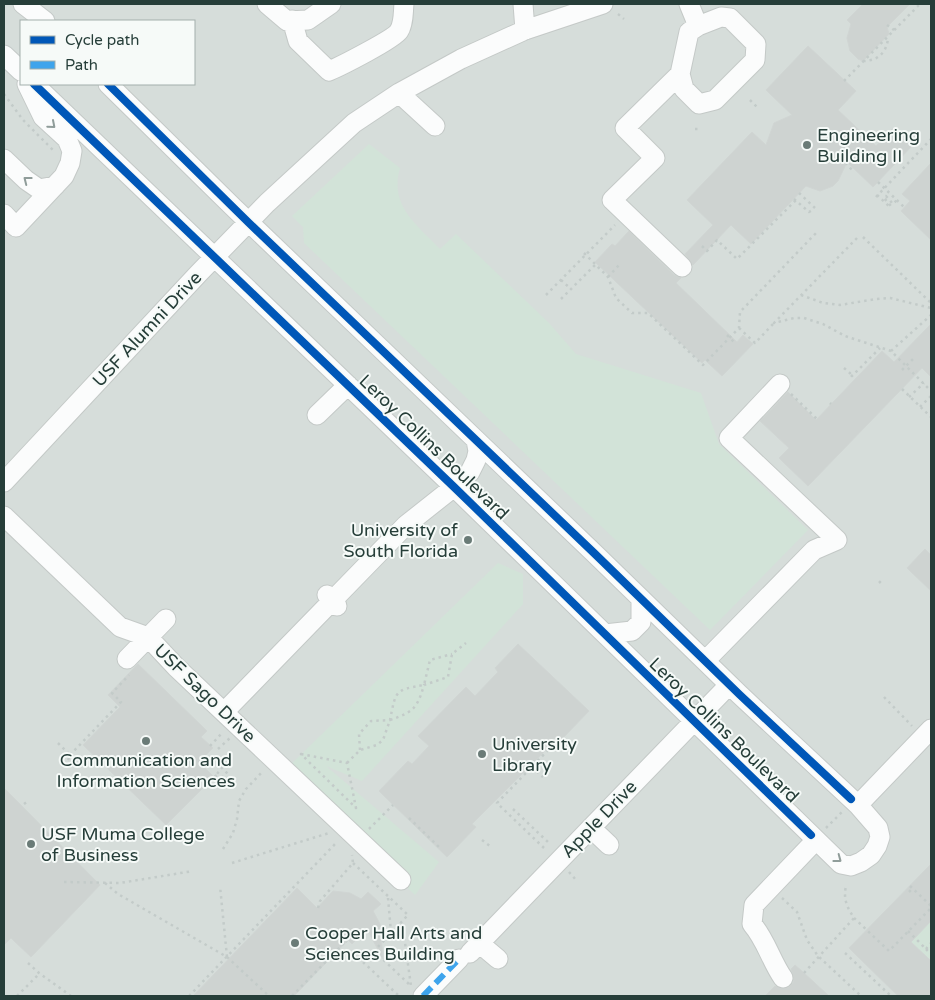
<svg xmlns="http://www.w3.org/2000/svg" width="935" height="1000" font-family="'Varela Round',sans-serif">
	<rect width="100%" height="100%" fill="#e7ecea"/>
	<path fill="#d6ddda" fill-rule="evenodd" d="M4 4H931V996H4ZM21 21H194V84H21Z"/>
	<path fill="#d2e3d8" d="M369 144 400 168C389 206 417 225 440 249L456 234 549 323 576 354 701 393 719 444 808 530 710 630 304 243 303 227 292 216Z
		M498 563 523 574V604L362 781 326 766 439 862 415 895 285 770Z
		M931 921V956L929 959 911 942Z"/>
	<path fill="#ced3d1" stroke="#d0d5d3" d="M863 4H910L887 27 889 34 863 61 858 59 850 51 847 38 851 24 847 20Z
		M808 46 856 91 838 110 876 146 892 129 911 147 873 187 847 162 838 181 833 186 820 191 806 186 751 244 731 225 693 265 685 254 713 225 687 200 752 132 766 145 774 123 792 115 766 90Z
		M931 163V240L901 211 910 201 902 194Z
		M629 231 674 275 681 278 676 283 737 342 743 335 753 344 722 376 705 360 702 363 595 262 612 244 615 246Z
		M931 324V377L922 368 808 486 779 458 789 448 760 421 788 392 816 420 882 351 894 362Z
		M925 549 931 555V591L907 568Z
		M518 644 589 711 561 740 558 738 472 824 476 827 447 857 379 791 408 761 412 764 429 746 418 736 466 687 475 696 498 672 495 668Z
		M138 664 207 731 201 737 213 748 199 762 214 777 166 825 83 745 120 707 108 695Z
		M4 788 100 885 31 957 11 938 4 945Z
		M931 864V921L911 942 931 961V996H898L849 948Z
		M297 888 317 908 333 891 350 893 361 899 368 892 381 904 373 911 380 924 383 959 367 929 352 944 348 940 294 996H193Z
		M795 965 804 973 829 996H765L775 986 783 989 789 987 793 983 794 978 791 969Z"/>
	<g fill="none" stroke-linecap="round" stroke-linejoin="round">
		<defs>
			<path id="minor" d="M23 4 45 21
				M267 4 287 21 308 20 331 4
				M523 4 525 30
				M689 4 698 26
				M721 17 730 18 756 44 755 60 715 100 699 104 684 89 680 74 689 32 698 26Z
				M292 20 298 41 329 71C341 66 394 39 399 31 404 23 403 13 404 4
				M4 55 21 71
				M680 74 625 128 655 158 612 200 682 267
				M34 84 454 487 841 864 851 866 861 862 871 855 877 846 880 837 878 828 858 805 740 695 594 553 233 207 108 84
				M399 93 435 126
				M4 159 26 180 39 189 55 186
				M4 214 16 227 64 176 70 163 72 151 67 139 43 117 27 84
				M317 415 348 385
				M4 482 198 274 267 203 354 123 399 93 461 59 525 30 603 4
				M4 516 120 627 148 637 176 667 401 880
				M337 606 332 601 406 525 454 487 470 472 476 460 478 451 476 440
				M605 634 632 631 641 622V599
				M127 659 166 619
				M705 661 814 550 837 540 729 438 780 384
				M224 712 332 601 327 595
				M858 805 931 729
				M591 828 609 845
				M479 943 498 959
				M470 953 729 685
				M783 978C771 961 766 940 752 924L754 905 816 840
				M423 996 459 959"/>
		</defs>
		<use href="#minor" stroke="#c4c9c7" stroke-width="21"/>
		<path stroke="#c3cbc9" stroke-width="2.5" stroke-dasharray="2.5 4" stroke-linecap="butt" d="M618 14 624 19
			M887 25 894 30
			M863 61C878 61 887 52 888 38
			M844 81 920 4
			M4 94 23 120 55 152
			M750 100 757 107
			M695 129H698
			M837 153 852 170
			M878 182 904 207
			M799 193 815 208
			M877 195 890 207 891 206 884 198 886 196 893 204 897 200
			M876 197 931 139
			M794 199 809 212 814 209
			M863 237 931 303
			M857 238 774 323 794 318H804L823 324 845 336 891 351 931 391
			M702 246 707 251 717 240 737 259 796 200
			M584 253 608 277 616 298 632 313H648L703 365 739 328 740 312 817 232
			M608 277 620 264
			M561 280 571 289
			M546 295 615 225
			M801 295 823 303 840 305 876 299 890 298 931 308
			M561 299 595 265
			M739 328 755 343 774 323
			M727 335 735 343
			M891 351 931 315
			M844 368 852 375
			M902 370 913 359
			M851 375 852 376 880 348
			M902 389 931 417
			M791 394 817 419
			M909 397 924 383
			M830 403 831 404
			M920 407 931 396
			M879 583 881 581
			M884 697 912 726
			M58 743 69 754
			M210 746 223 732
			M218 749 230 738
			M360 750 359 734 371 721 390 720C396 691 394 690 424 685L430 660 452 654
			M301 754 347 763 356 808 309 762Z
			M68 760 69 758 68 757 121 702 112 693 129 675
			M199 762 203 760
			M347 763 360 750 377 745 383 740 390 720C413 712 417 709 424 685L448 677 452 654 466 643
			M221 767 229 775
			M532 767 543 777
			M217 772 233 786
			M209 780 219 774
			M24 804 28 801
			M513 809 549 843
			M409 818 440 848
			M826 828 843 811
			M369 829 393 805
			M482 840 490 846
			M544 848 497 803 551 747
			M223 849 233 833 237 819 239 801 246 789 263 771
			M232 863 329 833
			M353 863 408 915 377 948
			M569 872 576 880
			M64 882 120 883 193 871
			M105 883 118 894 227 957 220 886
			M910 886 931 906
			M909 892 913 888
			M388 898 391 932
			M782 898 797 912 807 940 818 956 861 996
			M318 908 320 901 353 863 352 855
			M854 918 889 951 931 908
			M908 931 926 949
			M926 949 931 943
			M926 949 928 951 931 948
			M374 951 411 986 402 921
			M845 953 891 996
			M227 957 269 996
			M363 962 399 996
			M28 963 39 973 71 996
			M804 973 854 918C847 907 843 899 846 886
			M17 996 39 974
			M189 996 337 842
			M292 996 346 941 347 942"/>
		<use href="#minor" stroke="#fbfcfc" stroke-width="19"/>
		<path stroke="#3ea4ec" stroke-width="6" stroke-dasharray="12 6" stroke-linecap="butt" d="M423 996 459 959"/>
		<defs>
			<path id="cycleway" d="M34 84 454 487 811 835
				M108 84 249 223 594 553 740 695 851 799"/>
		</defs>
		<use href="#cycleway" stroke="#f6faf8" stroke-width="11"/>
		<use href="#cycleway" stroke="#0057b8" stroke-width="8"/>
	</g>
	<defs><path id="oneway-chevron" d="M-2-3.5L2.5 0L-2 3.5" fill="none" stroke-width="1.6" stroke-linecap="round" stroke-linejoin="round" transform="scale(1.25)"/></defs>
	<g stroke="#909d9a">
		<use href="#oneway-chevron" transform="translate(52 125) rotate(41)"/>
		<use href="#oneway-chevron" transform="translate(27 180) rotate(-142)"/>
		<use href="#oneway-chevron" transform="translate(838 859) rotate(37)"/>
	</g>
	<g fill="#6a7b77" stroke="#f6faf8" stroke-width="2">
		<circle cx="807" cy="145" r="5"/>
		<circle cx="468" cy="540" r="5"/>
		<circle cx="146" cy="741" r="5"/>
		<circle cx="482" cy="754" r="5"/>
		<circle cx="31" cy="844" r="5"/>
		<circle cx="295" cy="943" r="5"/>
	</g>
	<g text-anchor="middle" dominant-baseline="central" stroke-width="4" stroke-linejoin="round" paint-order="stroke">
		<g font-size="18" fill="#263e39" stroke="#f6faf8" text-anchor="start">
			<text x="817" y="135">Engineering<tspan x="817" dy="21">Building II</tspan></text>
			<text x="458" y="530" text-anchor="end">University of<tspan x="458" dy="21">South Florida</tspan></text>
			<text x="492" y="744">University<tspan x="492" dy="21">Library</tspan></text>
			<text x="146" y="760" text-anchor="middle">Communication and<tspan x="146" dy="21">Information Sciences</tspan></text>
			<text x="41" y="834">USF Muma College<tspan x="41" dy="21">of Business</tspan></text>
			<text x="305" y="933">Cooper Hall Arts and<tspan x="305" dy="21">Sciences Building</tspan></text>
		</g>
		<g font-size="18" fill="#263e39" stroke="#f6faf8">
			<text transform="translate(147 329) rotate(-47)">USF Alumni Drive</text>
			<text transform="translate(434 447) rotate(44)">Leroy Collins Boulevard</text>
			<text transform="translate(205 693) rotate(44)">USF Sago Drive</text>
			<text transform="translate(724 730) rotate(44)">Leroy Collins Boulevard</text>
			<text transform="translate(599 819) rotate(-46)">Apple Drive</text>
		</g>
	</g>
	<rect width="935" height="1000" fill="none" stroke="#263e39" stroke-width="10"/>
	<rect x="20" y="20" width="175" height="65" fill="#f6faf8" stroke="#a3afac"/>
	<rect x="30" y="36" width="25" height="8" fill="#0057b8" stroke="#a3afac"/>
	<text x="65" y="45" font-size="15" fill="#263e39">Cycle path</text>
	<rect x="30" y="61" width="25" height="8" fill="#3ea4ec" stroke="#a3afac"/>
	<text x="65" y="70" font-size="15" fill="#263e39">Path</text>
</svg>
